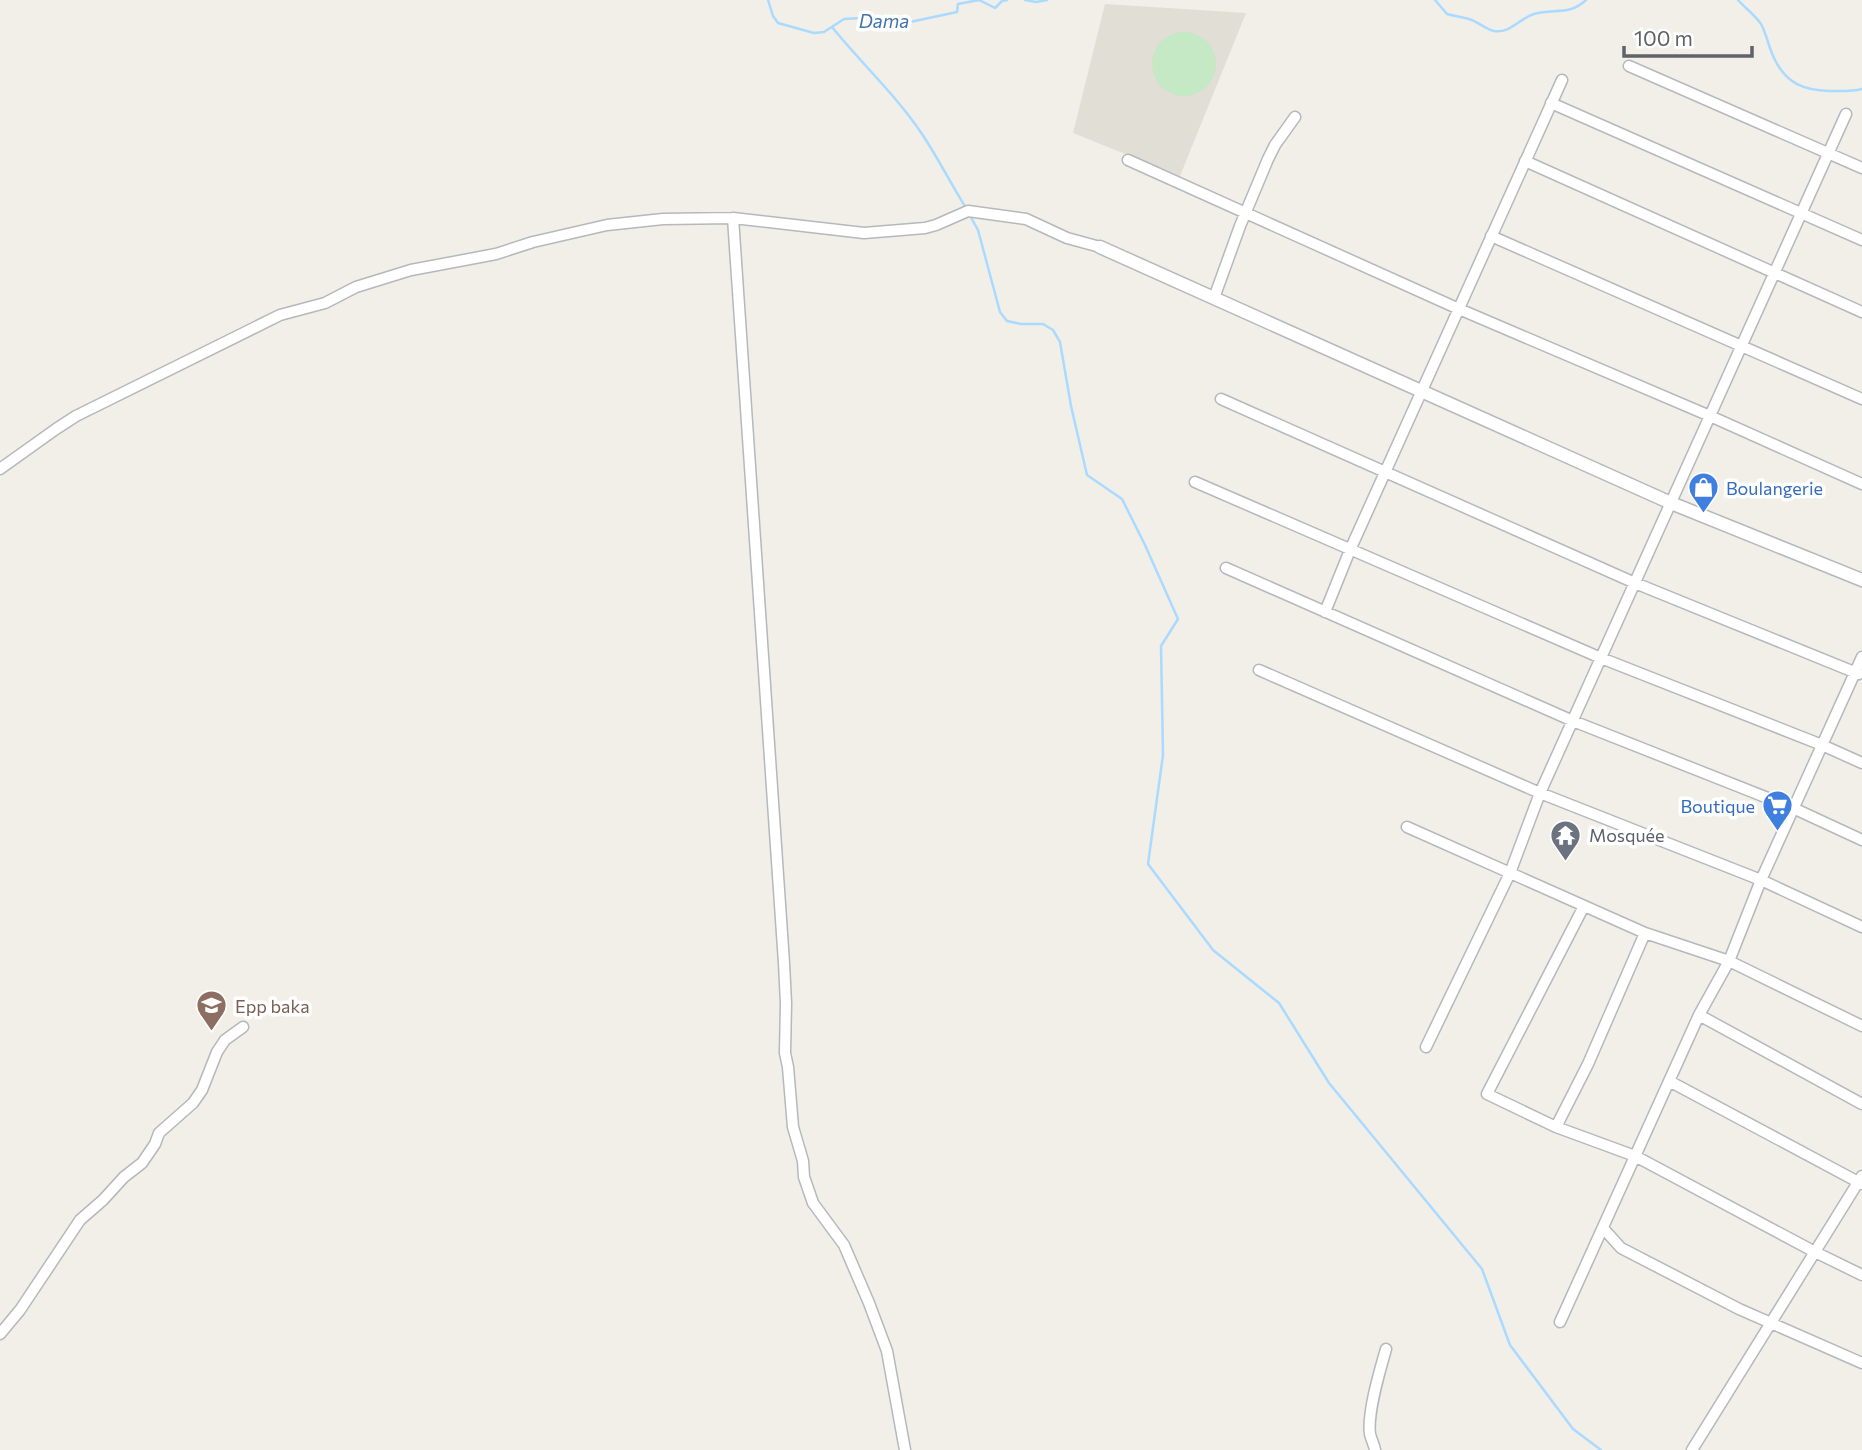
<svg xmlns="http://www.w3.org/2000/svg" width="1862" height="1450" font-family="Commissioner,sans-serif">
	<rect width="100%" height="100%" fill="#f1efe8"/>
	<path fill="#e1ded6" d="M1105 4 1246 13 1180 176 1073 133Z"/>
	<path fill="#c5e8c5" d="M1152 64a32 32 0 1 1 64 0a32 32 0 1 1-64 0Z"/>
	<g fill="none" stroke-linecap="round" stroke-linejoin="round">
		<path stroke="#aadaff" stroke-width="2.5" d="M768 0 773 16 778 23 814 33 824 32 844 19 861 18 879 21 910 22 957 12 958 4 979 0 995 8 1002 1 1007 0
			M1025 0 1036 2 1047 0
			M1435 0 1447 14C1454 16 1462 17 1469 19 1477 21 1485 29 1494 31 1510 34 1520 18 1534 14 1554 8 1569 16 1586 0
			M1738 0C1745 8 1755 15 1761 24 1767 35 1769 49 1775 60 1787 84 1804 90 1829 91 1841 91 1850 92 1862 89
			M832 27C861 63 896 95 922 134 938 158 951 184 966 208
			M969 214 978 230 1000 312 1007 321 1021 324H1043L1053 330 1060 342 1071 406 1087 475 1122 499 1145 545 1178 619 1161 646 1163 755 1148 864 1213 950 1279 1003 1329 1083 1482 1269 1510 1345 1573 1429 1601 1450"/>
		<defs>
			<path id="minor" d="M1629 66 1862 168
				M1551 103 1862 240
				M1128 160 1459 309 1710 416 1862 484
				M1525 161 1862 312
				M733 218 784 963 786 1003 785 1053 788 1067 793 1127 803 1161 804 1177 813 1203 844 1245 869 1303 887 1351 905 1450
				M1491 236 1862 399
				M1214 298 1240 226 1268 159 1275 145 1295 117
				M1221 399 1635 583 1859 674
				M0 469 56 429 76 416 280 315 325 303 356 287 411 270 496 254 533 242 607 225 663 219 733 218 864 233 925 228 936 225 968 211 1026 219 1067 238 1100 247
				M1195 482 1601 658 1822 745 1862 763
				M1226 568 1573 721 1793 808 1862 840
				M1325 612 1350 550 1562 80
				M1259 670 1540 793 1761 880 1862 927
				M1407 827 1645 933 1729 961 1862 1026
				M1584 906 1487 1094 1556 1127 1635 1156 1815 1252 1862 1275
				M1699 1015 1862 1104
				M1426 1047 1510 873 1540 793 1846 114
				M1669 1081 1862 1184
				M1556 1127 1588 1064 1645 933
				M1603 1228 1621 1248 1739 1309 1862 1363
				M1560 1322 1699 1015 1729 961 1761 880 1862 657
				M0 1334 20 1310 80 1220 103 1200 124 1177 142 1163 155 1144 159 1133 193 1103 202 1090 217 1052 225 1040 243 1027
				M1375 1450C1374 1444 1371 1439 1370 1434 1367 1413 1380 1370 1386 1349
				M1692 1450 1862 1176"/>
			<path id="tertiary" d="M1100 247 1671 503 1862 580"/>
		</defs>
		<use href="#minor" stroke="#b5b8bc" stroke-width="13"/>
		<use href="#tertiary" stroke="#b5b8bc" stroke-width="15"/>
		<use href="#minor" stroke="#fff" stroke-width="10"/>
		<use href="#tertiary" stroke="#fff" stroke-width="12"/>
	</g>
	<defs>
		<symbol id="shop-pin" viewBox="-11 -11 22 30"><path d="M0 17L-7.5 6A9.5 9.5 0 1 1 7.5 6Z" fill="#3f7fe0" stroke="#fff"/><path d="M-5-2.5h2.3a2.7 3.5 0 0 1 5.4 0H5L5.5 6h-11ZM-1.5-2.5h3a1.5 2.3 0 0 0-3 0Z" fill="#fff"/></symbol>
		<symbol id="supermarket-pin" viewBox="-11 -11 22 30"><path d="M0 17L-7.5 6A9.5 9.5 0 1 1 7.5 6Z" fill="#3f7fe0" stroke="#fff"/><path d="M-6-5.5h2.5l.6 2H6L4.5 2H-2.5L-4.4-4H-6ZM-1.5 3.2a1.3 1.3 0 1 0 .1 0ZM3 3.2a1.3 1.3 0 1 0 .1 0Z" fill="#fff"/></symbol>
		<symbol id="temple-pin" viewBox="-11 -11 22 30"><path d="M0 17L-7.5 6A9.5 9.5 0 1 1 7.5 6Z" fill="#6b7280" stroke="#fff"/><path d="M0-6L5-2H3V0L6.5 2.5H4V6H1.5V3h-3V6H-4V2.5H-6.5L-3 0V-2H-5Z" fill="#fff"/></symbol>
		<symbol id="school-pin" viewBox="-11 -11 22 30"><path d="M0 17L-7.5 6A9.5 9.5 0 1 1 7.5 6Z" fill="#8d6e63" stroke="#fff"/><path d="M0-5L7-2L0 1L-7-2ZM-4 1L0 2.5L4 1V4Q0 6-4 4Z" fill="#fff"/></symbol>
	</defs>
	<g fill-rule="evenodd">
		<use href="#shop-pin" x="1686" y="470" width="35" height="47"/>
		<use href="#supermarket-pin" x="1760" y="788" width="35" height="47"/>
		<use href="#temple-pin" x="1548" y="818" width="35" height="47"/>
		<use href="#school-pin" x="194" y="988" width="35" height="47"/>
	</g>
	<g text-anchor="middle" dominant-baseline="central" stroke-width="7" stroke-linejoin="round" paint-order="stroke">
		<g font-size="18" fill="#366cbe" stroke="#fff" text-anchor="start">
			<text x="1726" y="488">Boulangerie</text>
			<text x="1755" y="806" text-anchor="end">Boutique</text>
		</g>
		<g font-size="18" fill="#5b616d" stroke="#fff" text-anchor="start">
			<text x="1589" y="835">Mosquée</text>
		</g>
		<g font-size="18" fill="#785e54" stroke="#fff" text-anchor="start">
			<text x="235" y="1006">Epp baka</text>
		</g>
		<g font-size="19" font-style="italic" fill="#4174aa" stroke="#fff">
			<text x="884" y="20">Dama</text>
		</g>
	</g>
	<path d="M1624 46v10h128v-10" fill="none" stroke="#5f6368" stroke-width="3.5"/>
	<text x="1634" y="46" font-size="21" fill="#5f6368" stroke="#ffffff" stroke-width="5" paint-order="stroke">100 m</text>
</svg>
